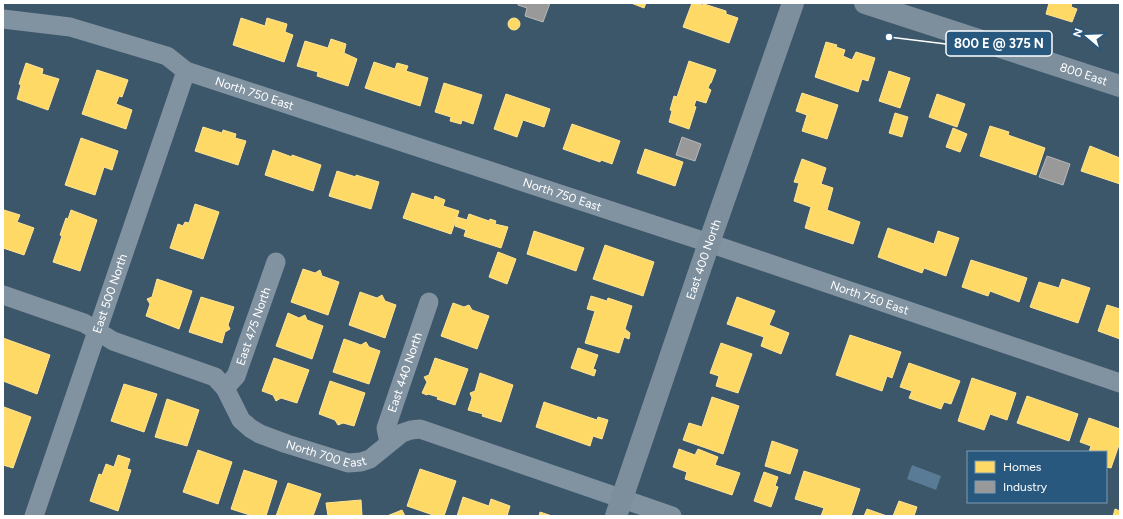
<svg xmlns="http://www.w3.org/2000/svg" width="1123" height="519" font-family="Figtree,sans-serif">
	<rect width="100%" height="100%" fill="#3c566a"/>
	<path fill="#5a7b95" d="M912 465 941 476 936 490 907 479Z"/>
	<path fill="#ffd966" stroke="#ffe494" d="M631 3H646L644 8Z
		M692 3 703 5 704 4 726 11V14L738 18 729 43 683 27Z
		M1049 3H1072L1071 7 1077 9 1072 22 1046 14Z
		M508 24a6 6 0 1 1 12 0a6 6 0 1 1-12 0Z
		M241 18 265 26 267 18 287 24 285 32 293 35 284 62 233 45Z
		M331 39 346 44 344 53 357 59 348 86 317 76 318 72 297 66 305 41 328 48Z
		M826 42 837 45 836 47 845 50 843 56 852 60 856 52 875 58 868 81 862 79 858 92 815 77Z
		M689 61 716 70 711 83H710L708 88 711 90 706 103 696 100 694 106 696 107 689 129 669 122 672 111 670 110 674 96 677 97Z
		M374 62 395 69 397 63 408 66 406 71 428 78 420 106 365 88Z
		M26 63 43 69 42 74 59 79 48 110 17 99 21 85 19 84Z
		M97 70 128 80 122 97 119 96 116 104 132 110 126 129 82 114Z
		M889 71 910 78 900 108 879 101Z
		M444 83 482 95 473 124 462 120 461 124 450 121 451 117 435 112Z
		M802 93 838 105 827 139 802 131 807 115 796 111Z
		M506 94 550 109 544 127 523 120 517 137 494 129Z
		M937 94 965 104 957 127 929 117Z
		M895 113 908 117 902 137 889 133Z
		M572 124 620 141 612 164 601 160 600 162 563 149Z
		M990 126 1009 132 1008 135 1045 148 1036 175 980 156Z
		M203 127 222 133 223 130 236 134 235 138 246 141 238 165 195 151Z
		M953 128 967 134 960 152 946 147Z
		M81 138 118 151 112 170 104 167 95 195 65 185Z
		M1090 146 1120 158V184L1081 171Z
		M645 149 683 162 675 186 637 173Z
		M273 150 292 157V155L321 165 313 191 265 175Z
		M802 159 826 168 821 184 833 188 827 210 860 222 853 244 805 228 811 207 794 201 799 183 794 182Z
		M337 171 356 177V175L379 182 371 209 329 196Z
		M412 193 434 200 435 196 445 200 443 206 459 211 451 234 403 218Z
		M195 204 219 212 203 259 170 248 178 224 183 226 185 222 189 223Z
		M4 210 20 215 17 222 34 228 24 255 3 248V213Z
		M71 210 97 220 80 271 53 262 62 236 60 235 66 218 68 219Z
		M469 214 489 221 490 219 496 221 495 224 508 227 501 248 464 236 466 230 455 226 457 217 467 220Z
		M888 228 934 244 938 231 959 238 946 276 924 268 922 273 878 257Z
		M534 231 584 248 576 271 527 254Z
		M605 245 654 262 643 296 593 279Z
		M498 252 516 259 507 284 489 277Z
		M971 260 1027 278 1019 302 990 291 988 296 962 287Z
		M303 269 315 273 320 270 322 276 339 282 328 315 291 302Z
		M157 279 192 291 179 329 146 316 150 304 147 299 152 297Z
		M1062 279 1090 288 1078 323 1030 307 1039 282 1059 288Z
		M360 292 377 298 382 295 385 301 396 305 385 338 349 325Z
		M591 296 607 301 608 298 632 306 625 329 630 333 629 339 624 337 619 353 585 343 595 311 587 309Z
		M201 297 234 307 228 325 230 329 225 332 222 343 189 332Z
		M737 297 775 311 769 325 789 333 781 354 761 346 764 337 727 324Z
		M453 303 464 307 469 305 472 310 489 316 477 349 441 336Z
		M1107 305 1120 309V339L1098 331Z
		M288 313 299 318 305 315 307 320 323 326 312 359 276 346Z
		M850 335 901 352 892 378 887 376 882 391 836 375Z
		M3 338 50 355 37 394 3 381Z
		M344 339 361 345 366 342 369 347 380 351 369 384 333 372Z
		M721 343 752 354 738 393 716 386 719 376 710 373Z
		M578 348 598 355 593 369 596 370 594 376 571 368Z
		M274 358 309 370 297 403 281 398 276 401 273 395 262 391Z
		M435 358 468 369 455 405 437 399 438 397 428 394 427 395 422 393 427 382 424 377 429 375Z
		M909 363 960 381 951 404 944 402 941 409 909 398 912 391 900 387Z
		M480 373 513 385 501 422 482 416 483 414 468 410 472 398 470 393 475 391Z
		M972 378 1016 393 1007 420 990 414 984 430 958 421Z
		M330 381 365 393 354 426 343 423 338 425 335 420 319 414Z
		M124 384 157 394 144 432 111 421Z
		M1027 396 1078 414 1069 441 1017 423Z
		M712 397 739 406 723 454 683 440 689 423 702 427Z
		M167 399 199 410 187 446 155 437Z
		M544 402 597 420 598 417 608 420 602 439 593 436 590 446 536 427Z
		M4 407 31 417 13 468 3 465Z
		M1089 418 1120 429V442L1111 468 1106 467V452H1089L1091 446 1080 442Z
		M772 441 798 450 790 474 765 466Z
		M679 449 695 455 698 449 718 457 715 465 740 473 732 495 685 479 687 472 673 467Z
		M198 450 232 462 218 504 183 492Z
		M118 455 130 459 127 469 131 470 118 511 90 501 99 474 102 475 106 464 114 467Z
		M420 469 456 481 444 516H436L407 506Z
		M244 470 277 481 266 516H253L231 509Z
		M804 471 860 489 851 516H821L824 508 795 499Z
		M764 472 778 477 775 486 778 487 771 507 754 501Z
		M288 483 321 494 313 516H276Z
		M463 497 489 506 491 499 510 506 507 516H457Z
		M361 500 362 516H328L326 503Z
		M899 501 917 507 914 516H893Z
		M867 509 887 516H864Z
		M1115 509 1120 511V516H1113Z
		M402 510 405 516H387Z
		M540 512 552 516H539Z"/>
	<path fill="#999" stroke="#b8b8b8" d="M518 3H550L543 22 525 16 527 8 518 5Z
		M682 137 701 144 695 161 676 155Z
		M1047 156 1070 164 1063 185 1039 177Z"/>
	<g fill="none" stroke-linecap="round" stroke-linejoin="round">
		<g stroke="#8192a1" stroke-width="19">
			<path id="s1" d="M3 19 70 27 167 56 186 71 709 243 1120 383"/>
			<path id="s2" d="M3 295 84 323 113 341 215 377 225 388 241 420 250 428 260 434 287 444 348 463 361 462 370 459 402 433 411 430 420 429 672 516"/>
			<path id="s3" d="M225 388 236 376 276 262"/>
			<path id="s4" d="M389 443 386 428 429 302"/>
			<path id="s5" d="M34 516 186 71"/>
		</g>
		<g stroke="#7d8f9d" stroke-width="22">
			<path id="s6" d="M865 3 1120 86"/>
			<path id="s7" d="M616 516 709 243 793 3"/>
		</g>
	</g>
	<g text-anchor="middle" dominant-baseline="central" stroke-width="4" stroke-linejoin="round" paint-order="stroke">
		<g font-size="12" fill="#fff" stroke="#28587e">
			<text stroke="none"><textPath href="#s6" startOffset="230">800 East</textPath></text>
			<text stroke="none"><textPath href="#s1" startOffset="265">North 750 East</textPath></text>
			<text stroke="none"><textPath href="#s1" startOffset="589">North 750 East</textPath></text>
			<text stroke="none"><textPath href="#s7" startOffset="271">East 400 North</textPath></text>
			<text stroke="none"><textPath href="#s5" startOffset="235">East 500 North</textPath></text>
			<text stroke="none"><textPath href="#s1" startOffset="913">North 750 East</textPath></text>
			<text stroke="none"><textPath href="#s3" startOffset="69">East 475 North</textPath></text>
			<text stroke="none"><textPath href="#s4" startOffset="74">East 440 North</textPath></text>
			<text stroke="none"><textPath href="#s2" startOffset="372">North 700 East</textPath></text>
		</g>
	</g>
	<path fill="none" stroke="#fff" stroke-width="1.5" d="M889 37L946 44"/>
	<circle fill="#fff" stroke="#28587e" stroke-width="1.5" cx="889" cy="37" r="4"/>
	<rect fill="#28587e" stroke="#fff" stroke-width="1.5" x="946" y="31" width="106" height="25" rx="4"/>
	<g font-size="13" text-anchor="middle" font-weight="bold" fill="#fff">
		<text x="999" y="48">800 E @ 375 N</text>
	</g>
	<rect width="1123" height="519" fill="none" stroke="#ffffff" stroke-width="8"/>
	<rect x="967" y="451" width="140" height="52" fill="#28587e" stroke="#7e9bb2"/>
	<rect x="975" y="461" width="20" height="12" fill="#ffd966" stroke="#7e9bb2"/>
	<text x="1003" y="471" font-size="12" fill="#ffffff">Homes</text>
	<rect x="975" y="481" width="20" height="12" fill="#999999" stroke="#7e9bb2"/>
	<text x="1003" y="491" font-size="12" fill="#ffffff">Industry</text>
	<g transform="translate(1087 36) rotate(289)" stroke="#28587e" stroke-width="3" paint-order="stroke">
	<path d="M0-3L7 15L0 10L-7 15Z" fill="#ffffff"/>
	<text y="-6" font-size="11" font-weight="bold" text-anchor="middle" fill="#ffffff">N</text>
	</g>
</svg>
